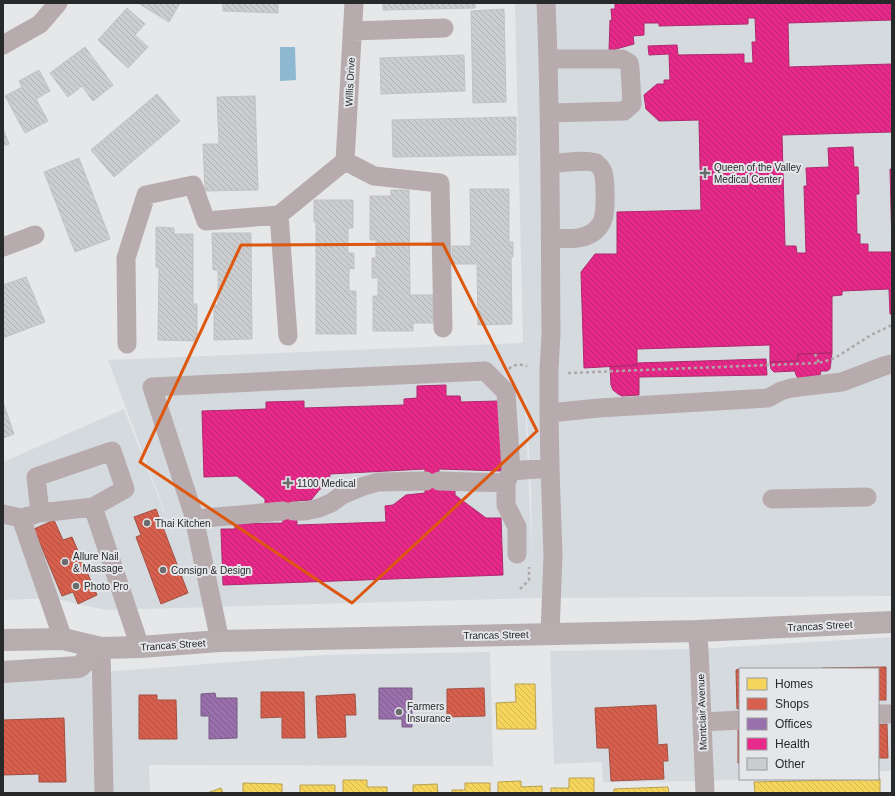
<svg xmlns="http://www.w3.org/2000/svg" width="895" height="796" font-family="Helvetica,sans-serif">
	<defs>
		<pattern id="homes-back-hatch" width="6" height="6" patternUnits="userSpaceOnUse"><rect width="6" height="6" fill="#f6d55c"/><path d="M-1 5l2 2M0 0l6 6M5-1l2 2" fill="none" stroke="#d3b750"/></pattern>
		<pattern id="shops-back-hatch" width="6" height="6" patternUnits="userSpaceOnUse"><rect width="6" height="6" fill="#d6604d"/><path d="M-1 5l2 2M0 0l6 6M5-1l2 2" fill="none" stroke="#ae4f40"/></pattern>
		<pattern id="offices-back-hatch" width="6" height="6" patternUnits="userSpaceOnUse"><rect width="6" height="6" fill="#9970ab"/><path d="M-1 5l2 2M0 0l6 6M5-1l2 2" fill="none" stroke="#7d5c8b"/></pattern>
		<pattern id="health-back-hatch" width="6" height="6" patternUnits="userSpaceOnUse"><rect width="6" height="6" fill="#e7298a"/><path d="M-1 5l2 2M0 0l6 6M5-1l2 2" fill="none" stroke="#bb2371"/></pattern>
		<pattern id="building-back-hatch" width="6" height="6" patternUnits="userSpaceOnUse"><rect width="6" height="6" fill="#cccdcf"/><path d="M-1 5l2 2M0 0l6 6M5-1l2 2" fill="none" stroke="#afb0b2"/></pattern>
	</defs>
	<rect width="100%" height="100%" fill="#e5e7e9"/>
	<path fill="#d5dadf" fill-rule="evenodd" d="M515 3H892V596L534 598 106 610 73 603 54 598 3 600V462L124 409 182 558 108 360 523 343ZM526 399 531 491 532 558 525 400Z
		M892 637V771H878V669H740V779H748L705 781 603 782 602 762 554 764 550 651 699 649Z
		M490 652 493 766 149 765 150 793H3V674L103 672 324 655Z"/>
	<path fill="#8eb8d2" d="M280 47H295L296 80 280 81Z"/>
	<path fill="url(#homes-back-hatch)" stroke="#b8a14d" d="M515 684H535L536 729H497L496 703 516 702Z
		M569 778H594V793H551V788H569Z
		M880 779V793H755L754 782Z
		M343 780H367V787H387V793H343Z
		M521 781V787L542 786V793H498V782Z
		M243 783 282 784V793H243Z
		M465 783H490V793H452V790H465Z
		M437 784 438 793H413V785Z
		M300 785H335V793H300Z
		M668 787 669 793H614V789Z
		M221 788 223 793H207Z"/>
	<path fill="url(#shops-back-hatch)" stroke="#a25042" d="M156 509 188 593 161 604 136 537 141 535 134 517Z
		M54 520 63 540 72 537 97 595 78 604 73 592 62 596 34 529Z
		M886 667V700H878V669H822V668Z
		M740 669V708L737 709 736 670Z
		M484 688 485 716 447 717V689Z
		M261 692H304L305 738H282V717L261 718Z
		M355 694 356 715H345L346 737 318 738 316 696Z
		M139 695H157V700H176L177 739H139Z
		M656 705 658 745 667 744 668 761H663L664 779 611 781 609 748H597L595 708Z
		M64 718 66 782H39V774L3 775V720Z
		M887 724 888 758H878V725Z
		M738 728H740V763H738Z"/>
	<path fill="url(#offices-back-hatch)" stroke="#775b84" d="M379 688H412V727H402V719H379Z
		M215 693 216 698H237V738L209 739V716H201V694Z"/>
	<path fill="url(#health-back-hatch)" stroke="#ae296d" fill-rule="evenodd" d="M615 3H892V20L788 23 789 67 892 64V132L782 135 785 246H796L797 253H806L804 186H807L806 168 829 167 828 148 853 147 854 167H858L859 194H856L857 234H860V244H868V252H892V314H890L889 289 842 291V295L832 296V353L798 354V361L770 362V345L637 349V365L584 368 581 272 595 254H617V212L701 210 699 120 659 121 646 109 644 95 657 84H664V80H670L669 54 649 55 648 46 677 45 678 55 744 54V63H753L752 42H756L755 18H748V24L659 26V23H644V35L633 36 634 44 609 51 610 20 612 21 611 9H615Z
		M890 169H892V247Z
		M832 353 830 369 827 371H821L820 375 798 378 796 375 795 371 774 372 771 369 770 362 798 361V354Z
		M766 359 767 375 639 377V395L622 396 618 394 613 390 611 385 610 367 637 365V363Z
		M446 385V396H460L461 402 499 401 502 471 439 469V488H455V495L486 518H501L503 575 223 585 221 529H235V524L283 523 282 505 265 506V499L237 476 204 477 202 411 266 409V402L304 401V408L404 405V399L417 398V386ZM425 469V493L406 495 393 505 385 506 386 522 297 525 296 501 311 500 320 489 329 486 330 474Z"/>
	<path fill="url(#building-back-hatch)" stroke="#c1c2c4" d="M138 3H180L169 22Z
		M223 3H278V13L223 11Z
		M383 3H475V8L383 10Z
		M127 8 145 24 135 35 148 47 128 68 98 40Z
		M504 9 506 102 473 103 471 11Z
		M85 47 113 85 93 101 82 86 68 97 50 73Z
		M464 55 465 91 381 94 380 58Z
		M39 70 50 91 36 99 48 121 25 133 5 96 22 87 19 81Z
		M157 94 180 121 114 177 91 150Z
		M255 96 258 190 205 191 203 144H219L217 97Z
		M516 117V155L393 157 392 120Z
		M3 129 9 144 3 146Z
		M79 158 110 239 75 252 44 172Z
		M470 189H509V242H513V257H511L512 324 478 325 477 264H452V246H471Z
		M391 190H409L410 295H433V323H413V331H373V296H378V278H372V258H376V240H370V196H391Z
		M314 200H353V228H348V253H354V269L349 268V291H356V334H316V222H314Z
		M156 227 174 228V234H193V304H197V341L158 340 159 267H156Z
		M212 233H251L252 339 214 340V305H218V270H213Z
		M26 277 45 322 3 338V285Z
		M3 402 14 434 3 438Z"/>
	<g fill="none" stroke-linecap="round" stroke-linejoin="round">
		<path stroke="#aea7a8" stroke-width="2.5" stroke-dasharray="3 3" stroke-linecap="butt" d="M815 354 819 363
			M509 369C514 364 520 364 527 366
			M568 373 819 363 835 358 871 335 892 325
			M520 589 529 580V567"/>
		<path stroke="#b7abad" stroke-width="19" d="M546 3C551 113 550 224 551 335L549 369V413L599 408 768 398 781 391 791 388 842 382 884 366 892 364
			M352 31 444 28
			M3 45 40 24 58 3
			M549 59H622L629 63 630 68 632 104 624 111 550 113
			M345 161 374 176 440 183 443 328
			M345 161 354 3
			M550 164C561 163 587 159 596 163 598 165 601 167 602 170 606 177 606 210 603 219 602 224 597 230 592 233 580 241 563 238 550 238
			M3 247 35 235
			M288 336 279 215 345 161
			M127 344 126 258 146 195 193 185 206 221 279 215
			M549 413 550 468 553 555 550 634
			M511 471 550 468
			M439 481 506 483
			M772 499 867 497
			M93 507 40 513 36 477 112 451 125 489 93 507 140 647
			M293 511H305L319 508 331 503 342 495 361 487 378 482 426 481
			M3 514 21 518 33 515
			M21 518 63 639
			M194 519 283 511
			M697 631 699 649 705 793
			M220 641 193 513 152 387 485 371 506 392 511 471 506 483V505L517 527V554
			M101 648 104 793
			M878 714H892
			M703 722 740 720"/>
		<path stroke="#b7acae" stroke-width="22" d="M3 640 63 639 101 648 140 647 220 641 697 631 892 622
			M3 672 79 667 101 648"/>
	</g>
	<path fill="none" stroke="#de570e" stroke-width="3" stroke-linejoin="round" d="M443 244 537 431 352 603 140 462 241 245Z"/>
	<g fill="#6a6c6d" stroke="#e4e6ea" stroke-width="1.5">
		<path d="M703 167h4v4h4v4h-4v4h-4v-4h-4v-4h4z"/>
		<path d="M286 477h4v4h4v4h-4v4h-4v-4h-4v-4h4z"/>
		<circle cx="147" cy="523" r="4"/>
		<circle cx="65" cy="562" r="4"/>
		<circle cx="163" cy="570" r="4"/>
		<circle cx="76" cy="586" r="4"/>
		<circle cx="399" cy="712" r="4"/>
	</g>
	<g text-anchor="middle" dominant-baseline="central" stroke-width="4" stroke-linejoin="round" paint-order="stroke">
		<g font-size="10" fill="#28292a" stroke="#e4e6ea">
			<text transform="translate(350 82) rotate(-87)">Willis Drive</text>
			<text transform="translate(820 626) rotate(-3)">Trancas Street</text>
			<text transform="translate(496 635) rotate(-1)">Trancas Street</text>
			<text transform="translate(173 645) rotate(-4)">Trancas Street</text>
			<text transform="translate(702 712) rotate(-92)">Montclair Avenue</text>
		</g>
		<g font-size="10" fill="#28292a" stroke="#e4e6ea" text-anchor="start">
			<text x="714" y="167">Queen of the Valley<tspan x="714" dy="12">Medical Center</tspan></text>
			<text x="297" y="483">1100 Medical</text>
			<text x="155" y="523">Thai Kitchen</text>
			<text x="73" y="556">Allure Nail<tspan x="73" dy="12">&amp; Massage</tspan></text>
			<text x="171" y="570">Consign &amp; Design</text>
			<text x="84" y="586">Photo Pro</text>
			<text x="407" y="706">Farmers<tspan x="407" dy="12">Insurance</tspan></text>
		</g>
	</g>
	<rect width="895" height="796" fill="none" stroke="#28292a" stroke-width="8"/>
	<rect x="739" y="668" width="140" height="112" fill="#e4e6ea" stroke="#999a9d"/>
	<rect x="747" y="678" width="20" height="12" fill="#f6d55c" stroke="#999a9d"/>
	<text x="775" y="688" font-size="12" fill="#28292a">Homes</text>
	<rect x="747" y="698" width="20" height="12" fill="#d6604d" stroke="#999a9d"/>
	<text x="775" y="708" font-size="12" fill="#28292a">Shops</text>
	<rect x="747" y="718" width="20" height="12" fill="#9970ab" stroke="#999a9d"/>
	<text x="775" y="728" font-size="12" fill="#28292a">Offices</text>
	<rect x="747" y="738" width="20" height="12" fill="#e7298a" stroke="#999a9d"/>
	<text x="775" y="748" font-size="12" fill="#28292a">Health</text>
	<rect x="747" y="758" width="20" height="12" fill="#cccdcf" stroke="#999a9d"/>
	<text x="775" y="768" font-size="12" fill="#28292a">Other</text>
</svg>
